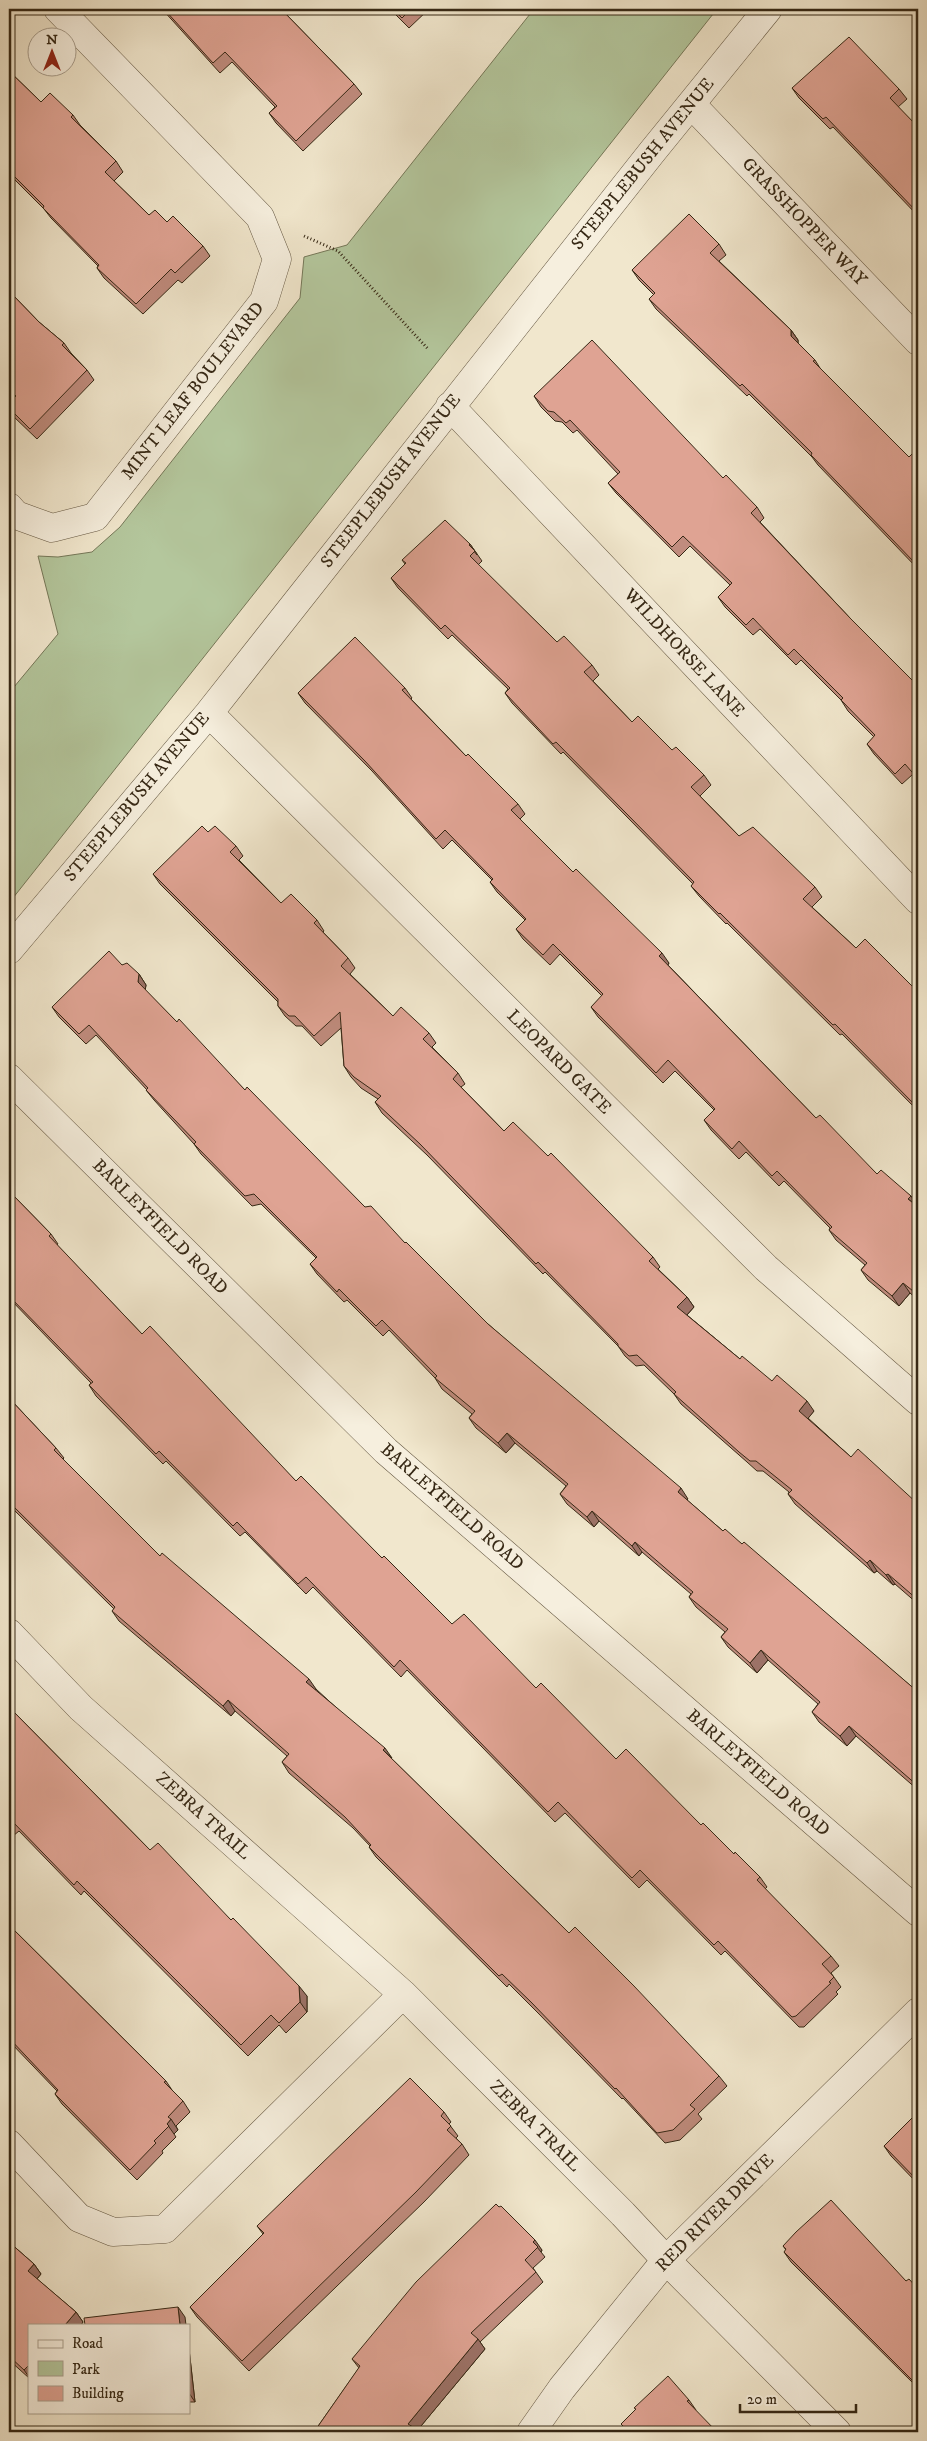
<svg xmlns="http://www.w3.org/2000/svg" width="927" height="2441" font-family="'IM FELL DW Pica',serif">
	<rect width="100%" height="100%" fill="#f1e7cd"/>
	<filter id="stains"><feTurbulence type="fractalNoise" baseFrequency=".004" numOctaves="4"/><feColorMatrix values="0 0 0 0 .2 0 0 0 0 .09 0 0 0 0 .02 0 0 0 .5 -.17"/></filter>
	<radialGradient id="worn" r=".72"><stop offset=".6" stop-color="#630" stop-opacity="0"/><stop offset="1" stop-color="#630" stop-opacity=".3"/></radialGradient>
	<path fill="#b4c79d" stroke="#757859" d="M534 9H717L9 903V693L58 634 38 556 58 557 92 552 120 527 300 298 304 257 347 245Z"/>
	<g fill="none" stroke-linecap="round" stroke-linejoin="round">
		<defs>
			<path id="minor" d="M691 104 918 341
				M450 406 918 900
				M9 507 16 515 52 528 95 517 264 301 277 259 260 217 58 9
				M209 713 766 1268 918 1401
				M9 950 209 713 652 152 768 9
				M9 1078 386 1451 918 1912
				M9 1633 81 1708 403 1994 623 2214 666 2260 837 2432
				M9 2144 79 2218 113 2232 165 2229 403 1994
				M531 2432 562 2388 666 2260 918 2012"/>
		</defs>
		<use href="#minor" stroke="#655843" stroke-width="29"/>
		<path stroke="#362815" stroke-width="3" stroke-dasharray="1 2.5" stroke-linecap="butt" d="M304 236 338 251 428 349"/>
		<use href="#minor" stroke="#f6efde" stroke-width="28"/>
	</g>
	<path fill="#c08c7e" stroke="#362815" d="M162 9H281L354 84 362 94 303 151 276 123 269 113 275 107 232 62 220 73Z
		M390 9H429L409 28Z
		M9 71 41 102 73 115 80 125 116 161 123 172 114 181 149 215 167 222 203 246 210 256 182 283 178 280 143 314 104 278 97 268 98 266 51 218 44 209 9 174Z
		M792 88 899 89 907 99 898 107 918 127V216L833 127 830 129 799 98Z
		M719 244 726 255 719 261 791 330 798 340V344L815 360 820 368 918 569 818 465 812 457 749 394 747 396 656 309 649 299 654 295 639 280 632 270Z
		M9 291 39 322 64 343 71 353 87 370 94 380 37 439 13 416 9 410V403L14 397 9 392Z
		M534 396 723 478 757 507 764 518 760 522 850 618 918 686V781L912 775 902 784 874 754 867 744 874 737 848 711 841 700 801 660 796 665 760 629 753 635 725 607 718 597 730 585 690 546 679 557 616 493 608 483 618 474 577 430 573 433 562 422 555 421 541 407Z
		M470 544 482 561 478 565 557 642 592 665 599 675 593 681 632 722 672 750 704 775 711 785 700 796 739 836 815 887 822 897 812 907 856 948 918 992V1115L916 1111 917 1110 842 1034 840 1035 727 923 726 924 699 896 691 886 693 884 563 752 561 754 512 703 505 693 508 689 452 635 448 639 398 588 391 578 405 564 402 560Z
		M405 688 412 698 411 699 466 756 518 804 525 814 520 819 573 872 669 963 668 965 816 1118 877 1174 911 1196 918 1207V1300L910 1293 899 1306 868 1280 861 1270 865 1265 836 1240 829 1230 830 1228 784 1181 779 1186 746 1152 739 1159 711 1130 704 1120 714 1110 675 1071 663 1083 598 1017 591 1007 602 996 560 954 550 965 523 939 516 929 525 920 497 892 490 882 492 880 452 840 443 849 372 771 305 703 298 693Z
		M208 832 236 846 243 856 239 860 281 903 317 920 324 931 323 932 348 958 355 968 350 974 393 1016 429 1033 436 1043 432 1047 458 1073 465 1084 461 1087 504 1131 548 1156 653 1257 660 1267 658 1269 687 1297 694 1307 687 1315 740 1359 814 1411 808 1418 851 1457 918 1504V1604L895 1584 893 1585 877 1571 874 1573 842 1545 795 1504 788 1494 789 1492 763 1471H757L747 1462 681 1404 674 1394 644 1365 636 1366 625 1356 618 1346 545 1272 543 1274 427 1155 382 1113 375 1102 378 1099 361 1088 351 1077 344 1066 341 1028 321 1046 302 1026H296L285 1016 278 1006V1002L160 884 153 874Z
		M122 965 139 974 146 985 145 990 245 1090 365 1207 405 1243 488 1324 688 1499 687 1500 723 1531 742 1544 918 1692V1790L856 1736 847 1746 819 1722 812 1712 818 1704 768 1660 757 1673 728 1647 721 1637 725 1632 696 1607 689 1597 691 1594 642 1552 639 1556 599 1521 594 1527 567 1504 560 1494 566 1486 515 1443 506 1453 476 1428 469 1418 472 1414 442 1389 435 1378 389 1330 383 1336 347 1300 344 1302 317 1274 310 1264 316 1258 261 1204 252 1206 201 1154 194 1144 154 1100 146 1090H147L96 1035 86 1044 59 1017 52 1007Z
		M9 1191 51 1234 58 1244 57 1245 142 1334 296 1481 380 1556 452 1624 536 1688 616 1759 701 1825 760 1877 767 1887 765 1889 831 1956 839 1966 831 1973 841 1987 836 1992 838 1994 804 2027H799L725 1951 721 1955 647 1880 639 1888 565 1813 555 1822 407 1670 401 1677 313 1587 306 1594 245 1532 240 1536 166 1461 163 1464 96 1396 89 1385 91 1383 9 1298Z
		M9 1398 56 1448 64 1458 63 1459 160 1556 316 1689 392 1759 569 1933 719 2076 727 2086 698 2114 702 2119 680 2140 665 2143 623 2098 622 2099 538 2013 509 1984 507 1987 376 1857 369 1847 370 1846 353 1828 289 1773 282 1762 287 1756 235 1711 231 1716 119 1621 112 1611 114 1609 12 1508 9 1510Z
		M9 1707 150 1850 231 1920 307 1996V2012L286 2033 279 2025 248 2056 84 1891 81 1895 19 1831 13 1836 9 1832Z
		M9 1925 166 2081 172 2090 183 2101 190 2112 176 2126 178 2130 174 2134 176 2137 162 2151 163 2153 137 2180 62 2104 55 2094 57 2091 9 2041Z
		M444 2112 451 2122 449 2124 458 2136 456 2138 462 2144 469 2155 424 2202 249 2371 197 2317 190 2307 263 2234 257 2226Z
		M918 2112V2184L891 2156 884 2146Z
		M496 2204 542 2250 541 2252 545 2257 533 2268 543 2282 480 2342 485 2349 416 2432H314L359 2368 352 2359Z
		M9 2242 34 2264 41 2274 37 2279 76 2312 83 2322 81 2325H29V2378L9 2360Z
		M783 2246 906 2281 918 2289V2388L791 2262 784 2252 786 2250Z
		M189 2349 195 2402H189Z
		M689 2400 696 2410 629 2432Z"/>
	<path fill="#9c7267" stroke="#362815" d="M791 330 798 340V347L791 336Z
		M470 544 477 554V555L469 545Z
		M662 953 669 963 666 967 659 956Z
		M139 974 146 985 145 992 138 982Z
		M911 1196 918 1206 908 1199Z
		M903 1283 910 1293 899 1306 892 1296Z
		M687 1297 694 1307 685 1317 677 1307Z
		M807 1401 814 1411 806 1421 799 1411Z
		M507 1433 515 1443 506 1453 498 1443Z
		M681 1488 688 1499 685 1502 678 1492Z
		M592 1511 599 1521 594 1527 587 1517Z
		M635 1542 642 1552 639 1556 632 1546Z
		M870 1560 877 1571 874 1573 867 1563Z
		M888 1574 895 1584 893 1585 886 1575Z
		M761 1650 768 1660 757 1673 750 1663Z
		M309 1679 316 1689 313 1692 306 1682Z
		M228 1700 235 1711 231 1716 223 1706Z
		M849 1726 856 1736 847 1746 840 1736Z
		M385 1748 392 1758 383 1750Z
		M299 1986 307 1996V2012L300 2002Z
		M171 2119 178 2130 174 2134 167 2124Z
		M535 2240 542 2250 541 2252 533 2242Z
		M34 2264 41 2274 35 2281 28 2271Z
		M178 2307 185 2317 186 2325H180Z
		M76 2312 83 2322 81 2325H65Z
		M478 2339 485 2349 416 2432H409L408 2424Z
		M189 2349 195 2402 189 2393Z
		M29 2365V2377L24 2370Z"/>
	<path fill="#dfa393" stroke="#362815" d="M164 9H281L354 84 296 141 269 113 277 106 225 52 213 63Z
		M393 9H411L402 18Z
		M849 37 899 89 890 98 918 127V213L826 117 823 119 792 88Z
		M9 71 41 102 50 93 73 115 71 117 116 161 105 172 149 215 155 210 167 222 173 216 203 246 175 273 171 269 136 304 97 268 99 265 43 208 44 206 9 171Z
		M689 214 719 244 710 253 791 330V336L815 360 813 361 909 457 918 448V569L912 563 914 562 811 455 812 453 742 384 740 386 649 299 655 293 632 270Z
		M9 291 39 322 64 343 62 345 87 370 30 429 9 408V403L16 396 9 389Z
		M592 340 723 478 726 475 757 507 751 513 850 618 918 686V779L905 764 895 774 867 744 875 735 841 700 843 698 794 649 788 655 753 618 746 625 718 597 732 583 683 536 672 547 608 483 620 472 570 420 566 423 554 412 548 411 534 396Z
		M445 520 470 544 469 545 475 551 470 556 557 642 564 636 592 665 584 672 632 722 638 716 672 750 676 747 704 775 691 787 739 836 753 827 815 887 803 899 856 948 865 939 918 992V1108L835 1024 833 1025 720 913 719 914 691 886 694 882 556 742 553 744 505 693 510 688 445 625 441 629 391 578 406 563 402 560Z
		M355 637 405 688 402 690 466 756 468 754 518 804 511 810 573 872 576 869 662 953 659 956 816 1118 820 1115 877 1174 881 1170 911 1196 908 1199 918 1207V1295L903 1283 892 1296 861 1270 867 1263 829 1230 832 1227 777 1171 772 1176 739 1141 732 1149 704 1120 715 1109 668 1060 656 1073 591 1007 603 994 553 944 543 955 516 929 526 919 490 882 493 879 445 830 436 839 365 761 298 693Z
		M202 826 208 832 215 826 236 846 230 852 281 903 291 894 317 920 314 923 348 958 341 966 393 1016 401 1007 429 1033 423 1039 458 1073 453 1079 504 1131 513 1122 548 1156 551 1153 653 1257 649 1261 687 1297 677 1307 740 1359 742 1356 772 1381 777 1375 807 1401 799 1411 851 1457 858 1449 918 1504V1600L888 1574 886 1575 870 1560 867 1563 835 1535 788 1494 792 1490 756 1461H750L739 1452 674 1394 676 1392 637 1355 629 1356 618 1346V1344L538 1262 536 1264 420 1144 375 1102 381 1096 354 1077 344 1066 340 1012 314 1036 295 1016H289L278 1006V999L153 874Z
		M109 951 122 965 127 963 139 974 138 982 177 1022 179 1019 245 1090 247 1087 365 1207 371 1206 405 1243 406 1242 488 1324 681 1488 678 1492 723 1531 725 1529 742 1544 744 1542 918 1692V1786L849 1726 840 1736 812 1712 820 1702 761 1650 750 1663 721 1637 728 1629 689 1597 693 1592 635 1542 632 1546 592 1511 587 1517 560 1494 568 1484 507 1433 498 1443 469 1418 475 1411 435 1378 437 1376 382 1320 376 1326 339 1289 337 1292 310 1264 317 1257 254 1194 245 1196 194 1144 196 1142 146 1090 148 1088 89 1025 79 1034 52 1007Z
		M9 1191 51 1234 49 1236 142 1334 150 1326 296 1481 301 1476 380 1556 382 1558 384 1556 452 1624 464 1614 536 1688 541 1683 616 1759 626 1749 701 1825 703 1823 734 1854 735 1852 760 1877 757 1880 831 1956 822 1964 834 1977 829 1982 831 1983 796 2016 792 2017 718 1941 714 1945 640 1870 632 1878 558 1802 548 1812 400 1660 394 1667 306 1577 298 1584 237 1522 233 1526 159 1451 156 1454 89 1385 93 1382 9 1296Z
		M9 1398 56 1448 54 1450 160 1556 162 1553 309 1679 306 1682 385 1748 383 1750 569 1933 575 1927 634 1986 719 2076 690 2105 695 2109 673 2130 657 2133 616 2088 615 2089 531 2002 502 1974 499 1976 369 1847 371 1845 345 1817 282 1762 289 1754 228 1700 223 1706 112 1611 115 1607 9 1502Z
		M9 1707 150 1850 158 1843 231 1920 233 1918 299 1986 300 2002 279 2023 271 2015 241 2045 77 1881 74 1885 12 1821 9 1823Z
		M9 1925 166 2081 164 2082 183 2101 168 2117 171 2119 167 2124 169 2126 154 2141 156 2143 130 2170 55 2094 58 2090 9 2038Z
		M410 2078 444 2112 441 2116 451 2126 447 2130 462 2144 416 2192 242 2361 190 2307 264 2233 257 2226Z
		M918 2112V2181L884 2146Z
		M831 2200 906 2281 909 2279 918 2289V2386L784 2252 786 2249 783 2246 796 2232Z
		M496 2204 499 2207 501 2206 535 2240 533 2242 538 2247 525 2260 536 2272 471 2333 478 2339 408 2424 413 2427 409 2432H314L360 2366 352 2359 416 2282Z
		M9 2242 34 2264 28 2271 76 2312 65 2325H29V2365L24 2370 9 2356Z
		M178 2307 180 2325H85L84 2318Z
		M668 2376 689 2400 687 2401 717 2432H629L621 2424 636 2409 634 2408Z"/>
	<g text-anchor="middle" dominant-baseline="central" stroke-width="4" stroke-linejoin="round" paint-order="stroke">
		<g font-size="18" fill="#362815" stroke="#f6efde">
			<text transform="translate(643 164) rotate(-51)">STEEPLEBUSH AVENUE</text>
			<text transform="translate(804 222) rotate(46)">GRASSHOPPER WAY</text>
			<text transform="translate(193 391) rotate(-52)">MINT LEAF BOULEVARD</text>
			<text transform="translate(391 481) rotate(-52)">STEEPLEBUSH AVENUE</text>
			<text transform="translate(684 653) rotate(47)">WILDHORSE LANE</text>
			<text transform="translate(137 797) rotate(-50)">STEEPLEBUSH AVENUE</text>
			<text transform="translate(559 1062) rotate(45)">LEOPARD GATE</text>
			<text transform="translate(160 1227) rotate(45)">BARLEYFIELD ROAD</text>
			<text transform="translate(452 1507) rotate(41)">BARLEYFIELD ROAD</text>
			<text transform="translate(758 1773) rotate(41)">BARLEYFIELD ROAD</text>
			<text transform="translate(203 1816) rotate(42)">ZEBRA TRAIL</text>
			<text transform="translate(535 2126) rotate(45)">ZEBRA TRAIL</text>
			<text transform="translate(715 2213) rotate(-45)">RED RIVER DRIVE</text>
		</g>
	</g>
	<rect width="927" height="2441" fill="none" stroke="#f1e7cd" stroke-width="30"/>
	<rect x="10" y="10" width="907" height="2421" fill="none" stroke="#362815" stroke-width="2.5"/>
	<rect x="15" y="15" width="897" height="2411" fill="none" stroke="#362815"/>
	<rect x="28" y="2324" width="162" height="90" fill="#f6efde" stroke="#a99f8e"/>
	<rect x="38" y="2340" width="25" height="8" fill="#f6efde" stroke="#a99f8e"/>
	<text x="72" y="2348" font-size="15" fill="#362815">Road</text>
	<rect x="38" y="2361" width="25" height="15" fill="#b4c79d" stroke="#a99f8e"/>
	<text x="72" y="2374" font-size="15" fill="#362815">Park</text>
	<rect x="38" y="2386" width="25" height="15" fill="#dfa393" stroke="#a99f8e"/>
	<text x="72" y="2398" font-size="15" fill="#362815">Building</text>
	<g transform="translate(52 52)"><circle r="24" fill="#f6efde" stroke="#a99f8e"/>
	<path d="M0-4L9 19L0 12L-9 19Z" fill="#8f2418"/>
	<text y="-8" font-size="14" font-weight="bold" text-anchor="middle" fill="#362815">N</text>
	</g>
	<path d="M740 2404v8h116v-8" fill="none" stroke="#362815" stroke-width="2.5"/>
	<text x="747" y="2404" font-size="15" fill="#362815" stroke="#f6efde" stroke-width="4" paint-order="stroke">20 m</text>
	<rect width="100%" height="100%" filter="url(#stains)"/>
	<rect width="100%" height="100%" fill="url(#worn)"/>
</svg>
